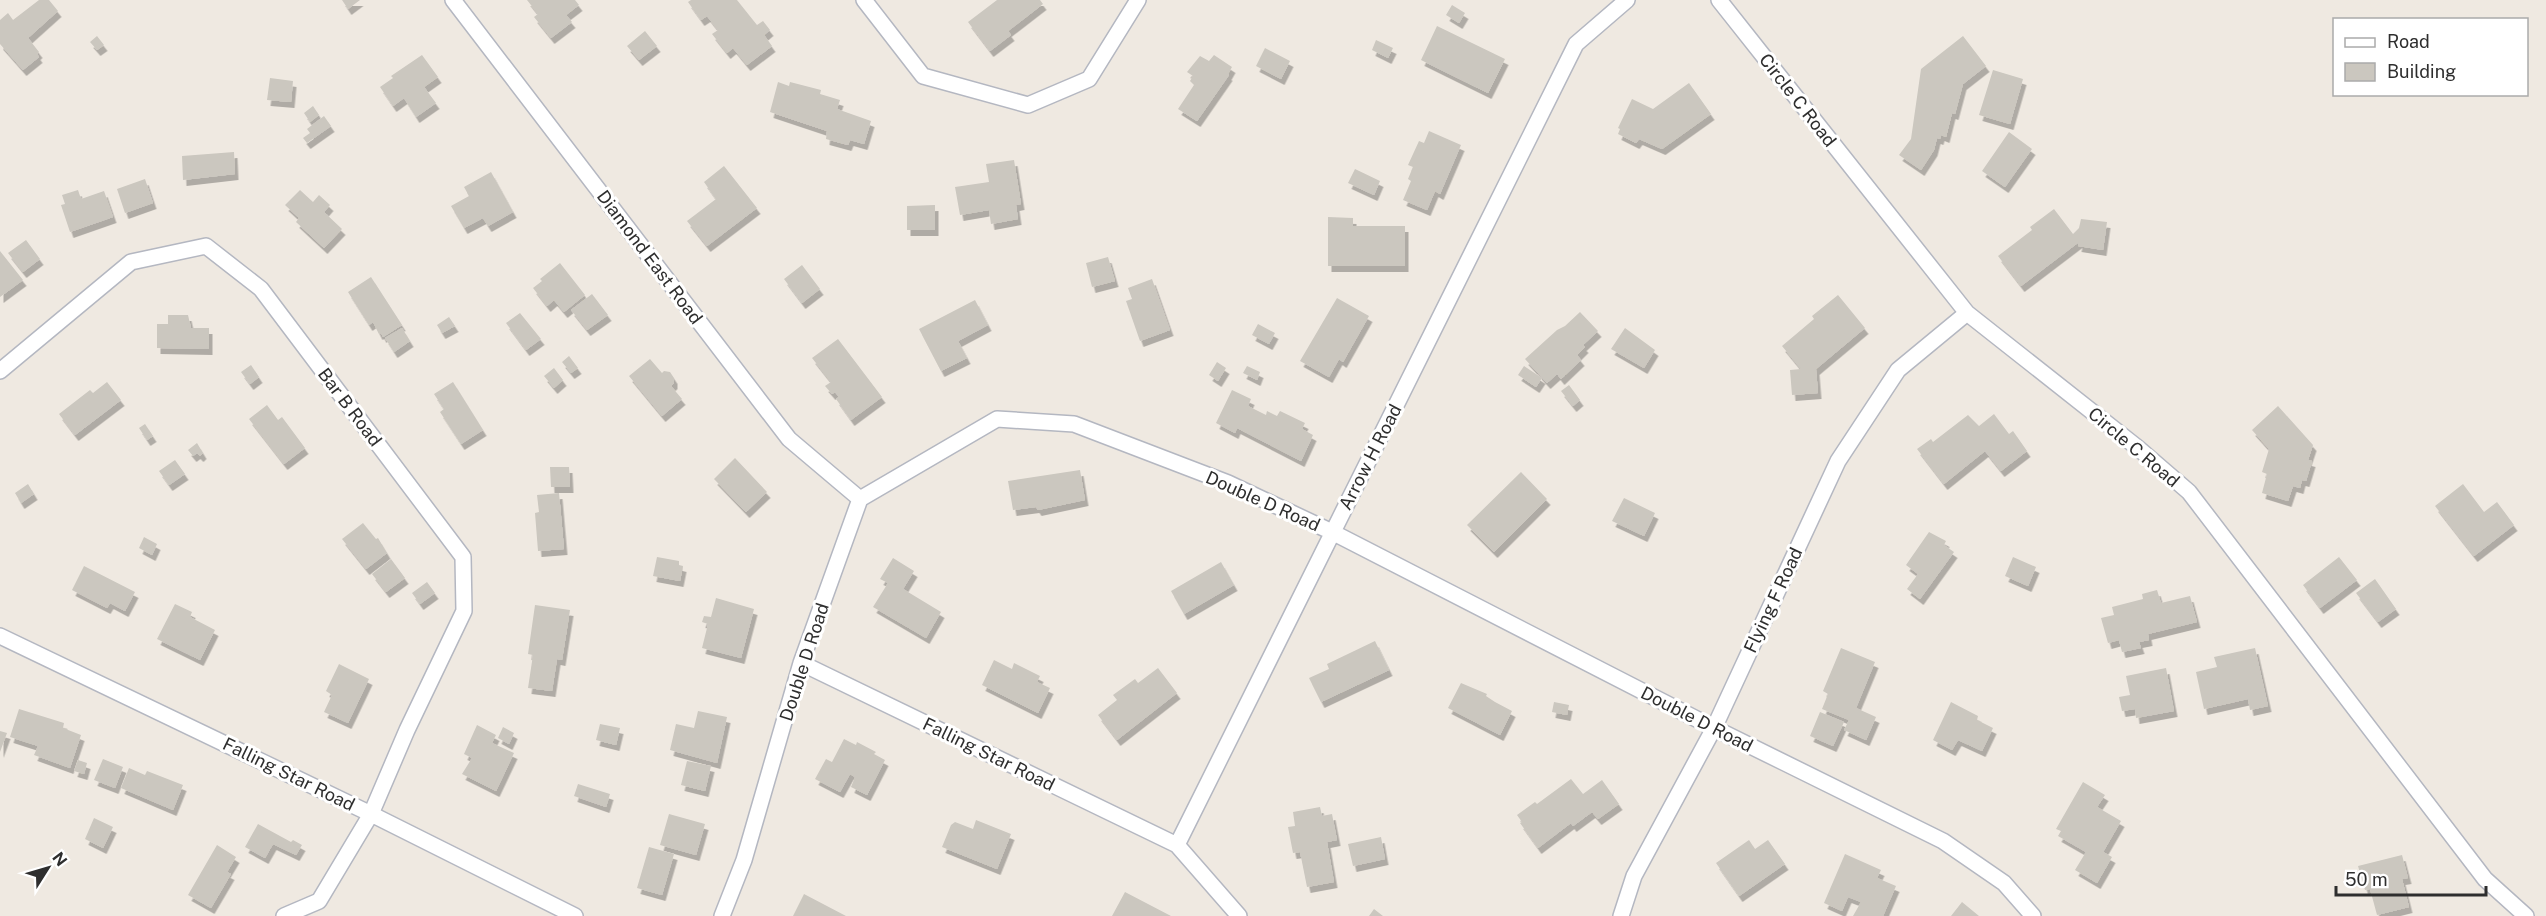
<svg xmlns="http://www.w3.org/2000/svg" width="2546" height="916" font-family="'Public Sans',sans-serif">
	<defs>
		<filter id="shadow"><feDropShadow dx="3.5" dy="6" stdDeviation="0" flood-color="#0004"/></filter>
	</defs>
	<rect width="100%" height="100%" fill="#efe9e1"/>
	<path fill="#cbc7bf" filter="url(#shadow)" d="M39 0H49L58 11 28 38 39 52 37 54 39 57 23 70 0 44V20L8 13 13 20Z
		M342 0H360L348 9Z
		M527 0H575L579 5 566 15 572 22 551 38 534 17 538 14Z
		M691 0H737L757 25 763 21 770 30 764 35 772 46 747 65 733 48 727 53 712 34 718 30 707 16 701 20 688 2Z
		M997 0H1040L1043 4 1008 31 1011 35 990 51 968 22Z
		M1452 5 1465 13 1459 23 1446 15Z
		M1437 26 1505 59 1488 93 1421 60Z
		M645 31 657 46 639 60 627 46Z
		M97 36 104 45 97 50 90 42Z
		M1963 36 1986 66 1963 84 1955 114 1952 113 1946 137 1941 135 1940 139 1937 138 1934 150 1921 170 1899 155 1911 139 1921 69Z
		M1376 40 1393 48 1388 58 1372 50Z
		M1265 48 1290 61 1281 79 1256 66Z
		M422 55 438 77 424 87 436 103 416 117 404 98 393 106 380 87 393 78 391 76Z
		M1214 55 1232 67 1228 74 1229 75 1197 121 1178 109 1194 85 1190 81 1193 76 1187 72 1200 56 1209 61Z
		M1993 70 2023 79 2010 124 1979 115Z
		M270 78 293 81 291 102 267 100Z
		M778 82 789 86 790 82 821 90 820 94 840 100 837 109 871 121 864 144 850 140 848 145 826 139 827 131 770 112Z
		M1689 83 1711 114 1662 149 1639 139 1636 143 1618 134 1620 129 1618 128 1632 99 1653 109Z
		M313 106 319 115 310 122 304 113Z
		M324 116 331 126 307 143 303 138 310 133 307 129Z
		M1429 131 1461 145 1440 194 1435 191 1427 210 1403 200 1411 181 1408 179 1413 167 1408 165 1419 141 1424 143Z
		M2009 132 2032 149 2005 187 1982 171Z
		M234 152 235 174 183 180 182 156Z
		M1014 160 1021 204 1016 205 1018 219 991 224 989 210 960 215 955 187 989 182 986 164Z
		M724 166 757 208 707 246 687 221 716 199 704 182Z
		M1355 169 1380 181 1374 195 1348 183Z
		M491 172 513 212 488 226 483 218 464 228 451 206 469 196 464 187Z
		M145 179 153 203 125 213 117 189Z
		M78 190 81 199 104 191 113 217 70 232 61 205 65 204 62 195Z
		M300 190 313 202 319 195 330 205 324 212 342 229 324 248 296 222 299 218 285 205Z
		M935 205V230H907V206Z
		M2054 209 2073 234 2079 228 2081 219 2107 222 2103 250 2078 246 2079 242 2021 286 1998 256 2032 230 2030 227Z
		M1328 217 1353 218V226H1405V266H1328Z
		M26 240 40 259 23 272 8 253Z
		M0 251 23 280 0 297Z
		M1108 257 1115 281 1092 287 1086 263Z
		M560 263 585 295 564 312 554 300 547 306 533 288 542 281 540 279Z
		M802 265 820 289 802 303 784 279Z
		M371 277 402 325 383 337 381 333 379 334 373 322 369 325 348 292Z
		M1152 279 1170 330 1140 341 1126 301 1132 299 1128 288Z
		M592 294 608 315 587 330 571 310Z
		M1838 295 1865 328 1816 369 1818 393 1792 395 1790 370 1801 369 1782 346 1814 319 1812 316Z
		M1337 298 1369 316 1343 362 1339 359 1329 377 1300 361Z
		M975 300 988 325 958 341 967 358 941 371 919 329Z
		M1580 312 1598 331 1583 345 1585 347 1577 355 1581 360 1561 379 1557 374 1547 383 1525 359 1557 330 1565 326Z
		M520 313 541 339 526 350 506 323Z
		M168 315H188L191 328H209V349L157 348V324H168Z
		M449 317 455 326 442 333 437 325Z
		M1258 324 1275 333 1269 344 1252 335Z
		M402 328 410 341 394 352 385 338Z
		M1625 328 1655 350 1644 368 1611 349Z
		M838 339 882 397 851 420 836 399 839 397 835 392 832 394 825 386 831 382 812 358Z
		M569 356 578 368 571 373 562 362Z
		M650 359 662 373 664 371 670 372 674 378V383L671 386 682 399 662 416 629 376Z
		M1217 362 1226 368 1218 381 1209 375Z
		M251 365 259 377 250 384 241 372Z
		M1247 366 1260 372 1257 380 1243 373Z
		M1524 366 1542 378 1536 387 1518 375Z
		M554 368 563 380 554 388 544 376Z
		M107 382 121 400 75 435 59 414 90 390 93 393Z
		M453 382 483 430 461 444 440 412 444 409 434 394Z
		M1569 385 1580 400 1573 406 1561 391Z
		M1232 390 1251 399 1248 406 1266 415 1267 411 1277 416 1280 411 1305 423 1302 429 1313 435 1301 461 1237 428 1235 433 1216 423Z
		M267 405 278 420 282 417 305 448 284 464 249 419Z
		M2278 406 2313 445 2308 460 2312 461 2306 481 2302 480 2300 488 2293 486 2288 501 2262 493 2267 474 2262 472 2269 449 2252 430Z
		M1994 414 2009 434 2013 431 2027 451 2001 471 1985 451 1944 484 1917 449 1931 439 1933 442 1968 415 1979 426Z
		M145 424 153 436 147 440 139 428Z
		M197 443 203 453 200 456 197 453 193 456 188 450Z
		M735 458 767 492 746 512 714 479Z
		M175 460 185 474 169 485 159 471Z
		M550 467H569L570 487H551Z
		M1080 470 1085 500 1038 510 1036 507 1013 510 1008 481Z
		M1521 472 1547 499 1494 552 1467 525Z
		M28 484 34 494 21 503 15 493Z
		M2463 484 2484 512 2497 502 2514 525 2474 556 2435 506Z
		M559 493 564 549 538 551 535 513 539 512 537 495Z
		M1624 498 1655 513 1644 536 1612 521Z
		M363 523 376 539 378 538 387 553 366 569 342 539Z
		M1929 532 1946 541 1944 545 1954 552 1920 599 1907 589 1918 574 1906 565Z
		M144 537 157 544 152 555 139 548Z
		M657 557 679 561V565L683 566 680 581 653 576Z
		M2013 557 2036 567 2028 586 2005 576Z
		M2339 557 2357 580 2320 608 2303 585Z
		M893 558 914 571 903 589 941 612 926 638 873 607 888 583 880 579Z
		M391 559 405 578 386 592 372 574Z
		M1221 562 1234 585 1184 614 1171 591Z
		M84 566 135 592 125 611 110 603 107 608 72 590Z
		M2375 579 2396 609 2378 622 2356 593Z
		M427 582 435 593 420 604 412 593Z
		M2157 590 2161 603 2190 596 2197 622 2148 634 2149 640 2139 642 2141 648 2122 652 2119 640 2108 643 2101 618 2114 615 2112 607 2143 599 2142 594Z
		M716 598 754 609 741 658 702 648 708 624 702 622 704 616 711 617Z
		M175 604 192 612 190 617 215 630 200 660 157 639Z
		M535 605 570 610 562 660 557 659 552 691 528 688 533 655 528 654Z
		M1375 641 1389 670 1321 702 1309 678 1329 669 1327 664Z
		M1841 648 1875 662 1856 708 1876 717 1866 740 1844 730 1849 720 1822 709 1828 694 1823 691Z
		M2255 648 2268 706 2250 710 2248 699 2204 709 2196 672 2217 667 2214 657Z
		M994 660 1012 669 1014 663 1040 676 1037 682 1050 688 1038 713 982 685Z
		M339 664 369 679 348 723 324 712 332 695 326 691Z
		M1158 668 1177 693 1117 740 1098 715 1117 700 1113 695 1135 679 1138 683Z
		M2166 668 2174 711 2136 718 2135 709 2122 711 2119 697 2130 695 2126 676Z
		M1461 683 1487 694 1486 696 1495 702 1512 711 1500 735 1448 708Z
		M1554 702 1569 705 1567 715 1552 712Z
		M1951 702 1978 716 1977 720 1993 728 1982 751 1958 740 1952 750 1933 740Z
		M19 709 64 723 63 728 81 735 70 768 34 755 38 746 10 737Z
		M698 711 727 717 717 763 670 750 676 724 694 728Z
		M1820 712 1844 722 1833 746 1810 736Z
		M600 724 620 728 616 745 596 740Z
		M477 725 496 735 492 743 514 753 496 791 462 774 472 758 464 754Z
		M503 727 514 733 509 744 498 738Z
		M0 731 7 733 0 752Z
		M844 739 856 745 857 742 876 752 874 754 885 760 867 795 851 787 855 777 850 774 840 792 815 779 826 759 832 762Z
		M103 759 123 767 115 788 94 780Z
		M78 760 87 763 84 774 74 771Z
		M687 761 711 766 705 791 681 785Z
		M129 768 145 775 147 771 183 785 173 810 121 788Z
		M1571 779 1583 794 1602 780 1619 804 1598 819 1592 812 1573 826 1571 823 1538 848 1520 823 1522 822 1517 815 1535 802 1537 804Z
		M2083 782 2105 795 2097 807 2121 821 2103 852 2112 857 2097 883 2075 870 2086 852 2058 836 2061 831 2056 829Z
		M578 784 610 794 606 807 574 796Z
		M1320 807 1322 816 1332 814 1337 840 1327 842 1334 882 1307 887 1300 852 1293 853 1288 827 1295 826 1293 812Z
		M669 814 705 824 696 855 660 845Z
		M94 818 113 827 103 848 85 839Z
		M976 820 1011 834 997 869 942 847 951 825 955 822 973 829Z
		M258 824 291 842 293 840 302 845 296 855 273 844 265 858 245 847Z
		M1381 837 1385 859 1353 866 1348 844Z
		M1749 840 1755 849 1768 840 1785 864 1739 896 1716 863Z
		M217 845 236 857 227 872 231 874 211 908 188 895Z
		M649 847 674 854 662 895 637 888Z
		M1845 854 1881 870 1877 878 1896 886 1883 916H1853L1861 902 1848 897 1842 911 1824 903Z
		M2402 855 2408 878 2402 879 2409 907 2377 915 2370 889 2365 890 2358 866Z
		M1125 892 1171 916H1112Z
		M804 894 846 916H793Z
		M1962 902 1979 916H1951Z
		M1374 909 1383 916H1369Z"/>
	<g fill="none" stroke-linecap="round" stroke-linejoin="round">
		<defs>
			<path id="minor" d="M453 0 789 439 860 499
				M864 0 923 76 1028 105 1089 79 1138 0
				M1719 0 1967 313 2138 448 2189 492 2485 879 2526 916
				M0 371 131 262 206 246 261 289 463 557 464 611 407 730 371 814 319 901 284 916
				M0 636 371 814 575 916
				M801 663 1177 845
				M722 916 744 860 801 663 860 499 997 419 1074 424 1228 483 1332 532 1714 728 1943 841 2004 883 2033 916
				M1239 916 1177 845 1576 44 1627 0
				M1621 916 1634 876 1714 728 1838 461 1898 370 1967 313"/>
		</defs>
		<use href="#minor" stroke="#b4b7c1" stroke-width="18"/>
		<use href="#minor" stroke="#fff" stroke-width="15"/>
	</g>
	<g text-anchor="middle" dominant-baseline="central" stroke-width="6" stroke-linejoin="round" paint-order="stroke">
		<g font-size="18" fill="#2e2e2e" stroke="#fff">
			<text transform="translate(1798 100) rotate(52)">Circle C Road</text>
			<text transform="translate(650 257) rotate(53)">Diamond East Road</text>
			<text transform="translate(350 407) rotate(53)">Bar B Road</text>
			<text transform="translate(2134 447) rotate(40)">Circle C Road</text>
			<text transform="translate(1370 457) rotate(-63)">Arrow H Road</text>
			<text transform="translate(1263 501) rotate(24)">Double D Road</text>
			<text transform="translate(1773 600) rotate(-65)">Flying F Road</text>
			<text transform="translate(804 662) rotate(-72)">Double D Road</text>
			<text transform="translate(1697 719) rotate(27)">Double D Road</text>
			<text transform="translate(989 754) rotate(26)">Falling Star Road</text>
			<text transform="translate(289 774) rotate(26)">Falling Star Road</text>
		</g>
	</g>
	<rect x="2333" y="18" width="195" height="78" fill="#ffffff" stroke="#ababab" stroke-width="1.5"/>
	<rect x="2345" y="38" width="30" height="9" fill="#ffffff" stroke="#ababab" stroke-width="1.5"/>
	<text x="2387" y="48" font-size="18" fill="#2e2e2e">Road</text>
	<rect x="2345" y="63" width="30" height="18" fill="#cbc7bf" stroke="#ababab" stroke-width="1.5"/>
	<text x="2387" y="78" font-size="18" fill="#2e2e2e">Building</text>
	<g transform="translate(48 868) rotate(53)" stroke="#ffffff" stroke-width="4.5" paint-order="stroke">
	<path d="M0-4.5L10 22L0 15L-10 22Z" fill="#2e2e2e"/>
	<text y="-9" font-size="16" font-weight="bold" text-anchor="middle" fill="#2e2e2e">N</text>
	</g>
	<path d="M2336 886v9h150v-9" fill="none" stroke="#2e2e2e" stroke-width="3"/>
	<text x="2345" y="886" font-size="18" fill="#2e2e2e" stroke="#ffffff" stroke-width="4.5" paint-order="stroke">50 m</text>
</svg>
